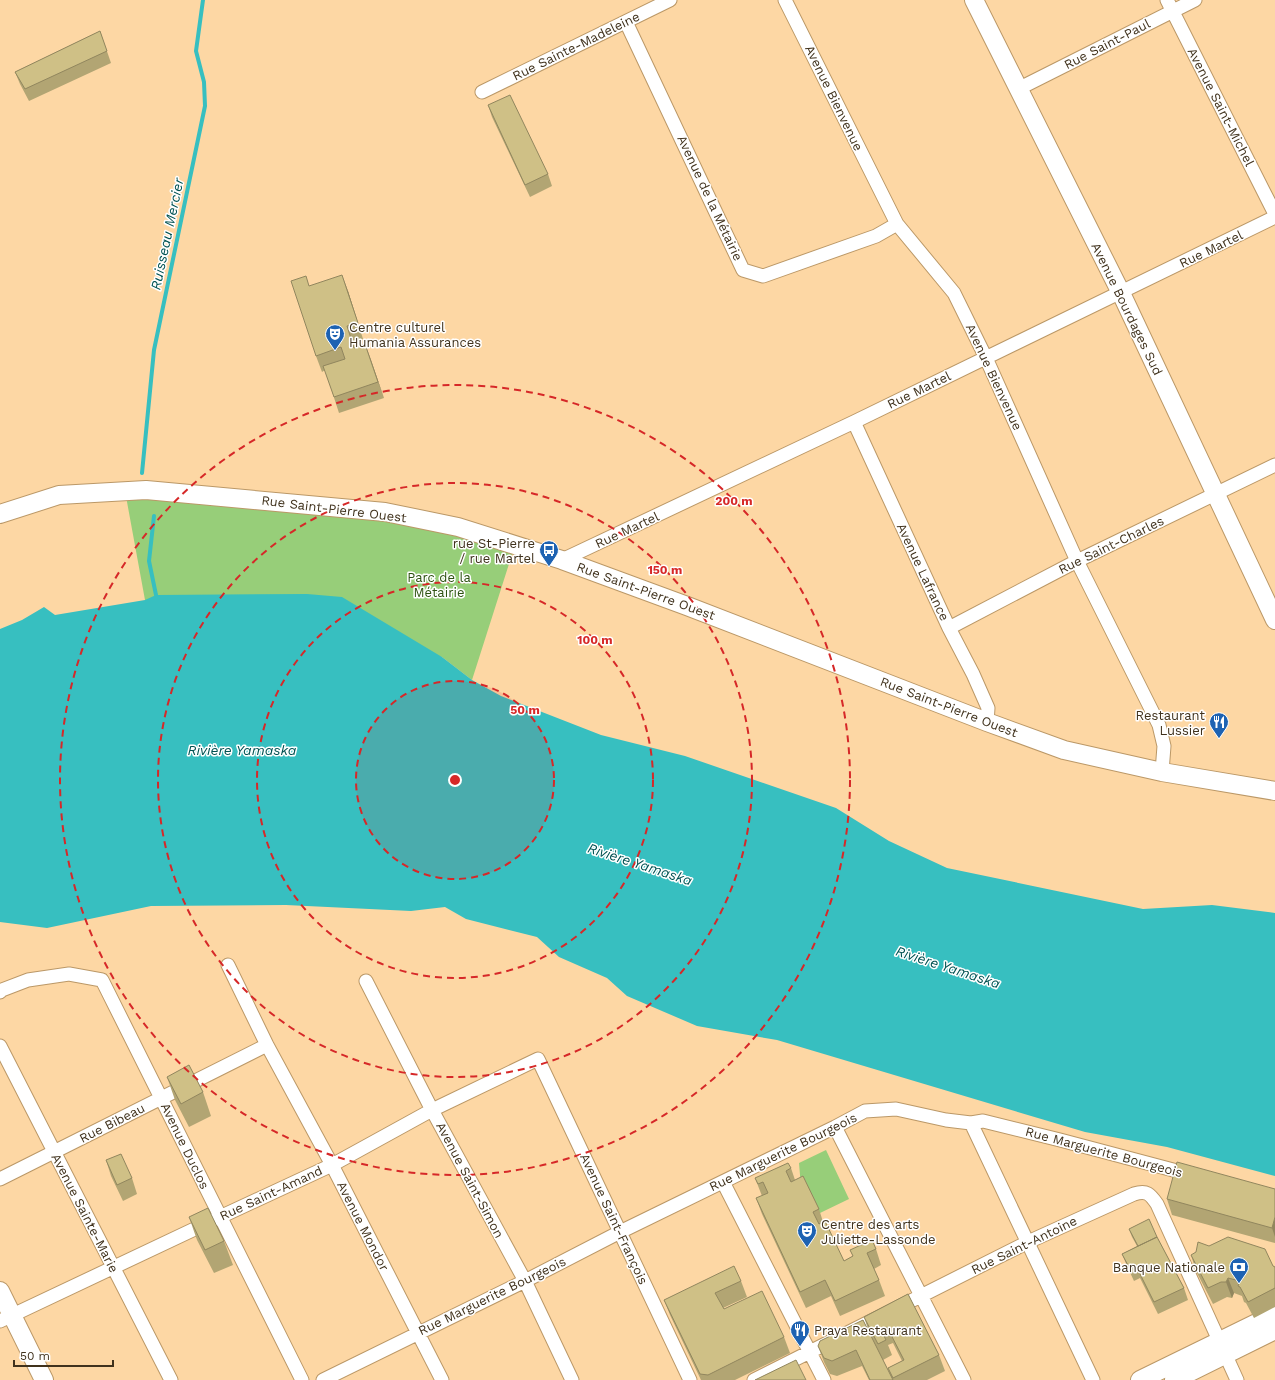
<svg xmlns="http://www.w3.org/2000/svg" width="1275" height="1380" font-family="'Work Sans',sans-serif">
	<rect width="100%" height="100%" fill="#fdd7a4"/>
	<path fill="#97ce79" d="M125 491 314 505 515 545 472 680 442 657 145 600Z
		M826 1150 849 1199 820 1213 801 1187 799 1163Z"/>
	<path fill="#37bfc0" d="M307 594 342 597 442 657 472 680 501 696 601 735 685 756 836 808 889 841 947 868 1143 909 1212 905 1275 913V1176L1167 1147 1085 1132 777 1040 697 1026 627 996 607 978 559 957 537 937 466 919 445 907 411 911 286 905 151 906 47 928 0 922V629L22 620 44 607 55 615 145 600 156 595Z"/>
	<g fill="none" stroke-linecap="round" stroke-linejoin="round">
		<path stroke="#37bfc0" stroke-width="4" d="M142 473 154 350 205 106 204 82 196 51 203 0
			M154 516 149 561 156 595"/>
		<defs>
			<path id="street" d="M785 0 897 224 954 293 986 358 1077 561 1159 725 1164 746 1162 772
				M1167 0 1275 214
				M626 22 743 270 763 276 876 236 897 224
				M1018 89 1195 0
				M482 92 670 0
				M854 422 949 628 973 674 988 708 987 722
				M562 560 854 422 1275 217
				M949 628 1077 561 1275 465
				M228 965 267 1045 332 1165 442 1380
				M366 981 432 1110 525 1281 572 1380
				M0 992 2 990 28 980 69 974 102 980 302 1380
				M0 1046 171 1380
				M971 1123 1093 1380
				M835 1127 964 1380
				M0 1179 267 1045
				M723 1182 824 1380
				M0 1321 220 1217 332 1165 432 1110 538 1059 690 1380
				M323 1380 525 1281 620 1232 835 1127 865 1111 896 1109 946 1120 971 1123 983 1121 1060 1140 1192 1175
				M754 1380 1028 1242 1134 1194C1147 1190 1150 1194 1157 1204L1237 1380"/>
			<path id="secondary" d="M974 0 1121 293 1275 620
				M0 514 59 495 146 490 385 512 458 527 562 560 687 606 987 722 1064 750 1162 772 1275 791
				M0 1291 44 1380
				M1140 1380 1275 1314
				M1174 1380 1275 1330"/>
		</defs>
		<use href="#street" stroke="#bb9867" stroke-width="15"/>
		<use href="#secondary" stroke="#bb9867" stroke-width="20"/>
		<use href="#street" stroke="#fff" stroke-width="13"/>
		<use href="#secondary" stroke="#fff" stroke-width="18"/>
	</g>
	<path fill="#b2a573" d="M100 31 111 63 29 101 20 84 15 72Z
		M488 105 548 174 552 186 530 197 492 117Z
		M309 286 348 291 363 339 353 342 355 347 365 344 384 398 339 413 325 370 322 372 316 356Z
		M167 1077 203 1092 211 1116 189 1127 175 1100Z
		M106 1160 132 1178 137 1194 123 1201 111 1176Z
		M791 1168 795 1180 819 1209 823 1222 844 1261 853 1256 850 1250 876 1249 881 1265 874 1269 879 1280 885 1296 840 1316 831 1296 806 1308 762 1214 756 1198 762 1196 755 1178Z
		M1275 1189V1243L1172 1215 1167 1199Z
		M189 1217 224 1241 233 1265 214 1273 197 1240Z
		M1129 1229 1157 1237 1184 1288 1188 1300 1158 1314 1140 1278 1134 1281 1127 1266 1122 1254 1137 1246 1132 1237Z
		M1191 1255 1275 1267V1307L1254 1318 1246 1303 1244 1302 1242 1296 1234 1293 1232 1298 1227 1297 1213 1304 1196 1271Z
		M741 1281 747 1297 723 1308 724 1309 784 1337 790 1353 735 1380H701L670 1315 664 1300Z
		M908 1294 939 1355 945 1371 927 1380H869L862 1366 837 1376 830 1374 824 1362 818 1346 863 1320 891 1376 888 1368 902 1361 893 1343 888 1345 892 1355 883 1360 869 1332 864 1317Z"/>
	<path fill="#91865e" d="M342 275 348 291 363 339 358 323Z
		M365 344 371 360 384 398 378 382Z
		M1275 1217V1237L1272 1228Z
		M1228 1278 1234 1293 1232 1298 1226 1282Z"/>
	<path fill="#cfc086" stroke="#91865e" d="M100 31 107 51 25 89 15 72Z
		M510 95 548 174 525 185 488 105Z
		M342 275 358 323 347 326 354 348 365 344 378 382 334 397 323 366 345 359 341 347 316 356 291 281 306 276 309 286Z
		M189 1065 203 1092 181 1104 167 1077Z
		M121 1154 132 1178 117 1185 106 1160Z
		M1177 1162 1275 1189V1217L1272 1228 1167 1199Z
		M788 1163 791 1168 786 1171 791 1182 803 1176 819 1209 813 1212 819 1224 825 1221 844 1261 853 1256 850 1250 872 1240 876 1249 867 1253 879 1280 835 1301 825 1280 800 1292 756 1198 768 1193 763 1182 758 1184 755 1178Z
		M208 1208 224 1241 205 1250 189 1217Z
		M1149 1219 1157 1237 1138 1246 1129 1229Z
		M1157 1237 1184 1288 1154 1302 1136 1266 1130 1269 1122 1254Z
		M1228 1237 1265 1249 1273 1266 1275 1267V1288L1248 1302 1240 1287 1238 1286 1240 1281 1228 1278 1226 1282H1221L1208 1288 1191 1255 1196 1252 1198 1242 1209 1246Z
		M734 1266 741 1281 715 1293 724 1309 762 1291 784 1337 708 1375 700 1374 664 1300Z
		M908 1294 939 1355 893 1378 888 1368 904 1360 887 1327 881 1330 886 1340 878 1344 864 1317Z
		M863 1320 893 1380H870L856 1350 832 1361 824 1358 818 1346 820 1341Z
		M796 1360 806 1380H755Z"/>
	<circle cx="455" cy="780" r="99" fill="#d62828" fill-opacity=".12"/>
	<g fill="none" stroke="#d62828" stroke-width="2" stroke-dasharray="7 5">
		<circle cx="455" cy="780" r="99"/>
		<circle cx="455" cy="780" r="198"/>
		<circle cx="455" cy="780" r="297"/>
		<circle cx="455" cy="780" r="395"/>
	</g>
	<defs>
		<symbol id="theatre-pin" viewBox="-11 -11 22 30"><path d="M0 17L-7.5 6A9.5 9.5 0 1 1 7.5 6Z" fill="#1d62b2" stroke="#fff"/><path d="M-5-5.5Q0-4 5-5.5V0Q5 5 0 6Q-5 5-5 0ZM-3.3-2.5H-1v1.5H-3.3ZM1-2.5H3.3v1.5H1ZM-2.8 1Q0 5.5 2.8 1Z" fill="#fff"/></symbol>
		<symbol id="bus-pin" viewBox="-11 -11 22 30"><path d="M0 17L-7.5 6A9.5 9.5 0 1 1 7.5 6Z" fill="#1d62b2" stroke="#fff"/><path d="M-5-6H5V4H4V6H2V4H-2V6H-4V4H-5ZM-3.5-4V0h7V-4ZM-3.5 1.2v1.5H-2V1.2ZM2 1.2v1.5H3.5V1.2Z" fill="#fff"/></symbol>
		<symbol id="restaurant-pin" viewBox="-11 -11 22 30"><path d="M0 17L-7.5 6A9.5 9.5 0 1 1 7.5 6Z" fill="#1d62b2" stroke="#fff"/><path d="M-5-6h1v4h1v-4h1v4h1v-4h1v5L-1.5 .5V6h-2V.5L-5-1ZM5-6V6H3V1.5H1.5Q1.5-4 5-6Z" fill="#fff"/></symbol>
		<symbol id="bank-pin" viewBox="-11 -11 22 30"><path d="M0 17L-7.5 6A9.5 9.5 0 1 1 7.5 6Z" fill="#1d62b2" stroke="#fff"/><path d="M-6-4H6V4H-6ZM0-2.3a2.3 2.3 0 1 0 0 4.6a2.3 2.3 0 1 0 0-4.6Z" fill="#fff"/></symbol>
	</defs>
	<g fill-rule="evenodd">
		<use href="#theatre-pin" x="324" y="323" width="22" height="30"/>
		<use href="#bus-pin" x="538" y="539" width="22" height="30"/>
		<use href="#restaurant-pin" x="1208" y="711" width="22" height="30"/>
		<use href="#theatre-pin" x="796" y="1220" width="22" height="30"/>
		<use href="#bank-pin" x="1228" y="1256" width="22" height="30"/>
		<use href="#restaurant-pin" x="789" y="1319" width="22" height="30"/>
	</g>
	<g text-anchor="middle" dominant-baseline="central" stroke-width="3" stroke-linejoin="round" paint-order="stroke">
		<g font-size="13" fill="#40321d" stroke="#fff">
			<text transform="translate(1107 44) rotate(-27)">Rue Saint-Paul</text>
			<text transform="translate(576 46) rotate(-26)">Rue Sainte-Madeleine</text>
			<text transform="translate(834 98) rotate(64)">Avenue Bienvenue</text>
			<text transform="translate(1221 107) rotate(63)">Avenue Saint-Michel</text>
			<text transform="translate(710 198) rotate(65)">Avenue de la Métairie</text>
			<text transform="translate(1211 249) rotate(-26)">Rue Martel</text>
			<text transform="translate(1127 309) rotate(64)">Avenue Bourdages Sud</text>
			<text transform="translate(994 377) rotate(65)">Avenue Bienvenue</text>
			<text transform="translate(919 390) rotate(-26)">Rue Martel</text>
			<text transform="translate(334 509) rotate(7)">Rue Saint-Pierre Ouest</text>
			<text transform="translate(627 530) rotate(-25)">Rue Martel</text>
			<text transform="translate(1111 545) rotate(-26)">Rue Saint-Charles</text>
			<text transform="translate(923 572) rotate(65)">Avenue Lafrance</text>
			<text transform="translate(646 591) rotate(20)">Rue Saint-Pierre Ouest</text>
			<text transform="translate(949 707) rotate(21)">Rue Saint-Pierre Ouest</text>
			<text transform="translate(112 1123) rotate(-27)">Rue Bibeau</text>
			<text transform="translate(185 1146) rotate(64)">Avenue Duclos</text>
			<text transform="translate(783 1152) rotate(-26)">Rue Marguerite Bourgeois</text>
			<text transform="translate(1104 1152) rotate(15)">Rue Marguerite Bourgeois</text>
			<text transform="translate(470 1180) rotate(62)">Avenue Saint-Simon</text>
			<text transform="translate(271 1193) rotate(-25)">Rue Saint-Amand</text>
			<text transform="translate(85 1213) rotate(63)">Avenue Sainte-Marie</text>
			<text transform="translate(614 1219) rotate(65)">Avenue Saint-François</text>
			<text transform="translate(363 1226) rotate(63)">Avenue Mondor</text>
			<text transform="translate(1024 1245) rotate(-26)">Rue Saint-Antoine</text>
			<text transform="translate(492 1296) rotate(-26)">Rue Marguerite Bourgeois</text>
		</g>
		<g font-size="13" fill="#40321d" stroke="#fff" text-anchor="start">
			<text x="349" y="327">Centre culturel<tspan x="349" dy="15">Humania Assurances</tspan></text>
			<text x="535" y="543" text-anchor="end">rue St-Pierre<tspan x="535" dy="15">/ rue Martel</tspan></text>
			<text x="1205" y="715" text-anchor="end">Restaurant<tspan x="1205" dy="15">Lussier</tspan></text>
			<text x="821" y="1224">Centre des arts<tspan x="821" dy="15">Juliette-Lassonde</tspan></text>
			<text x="1225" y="1267" text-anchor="end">Banque Nationale</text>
			<text x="814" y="1330">Praya Restaurant</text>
		</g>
		<g font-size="13" fill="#2d5211" stroke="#fff">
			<text x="439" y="577">Parc de la<tspan x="439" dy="15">Métairie</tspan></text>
		</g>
		<g font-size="14" font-style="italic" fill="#005252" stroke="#fff">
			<text transform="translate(167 234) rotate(-78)">Ruisseau Mercier</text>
			<text x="242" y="750">Rivière Yamaska</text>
			<text transform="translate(640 864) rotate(18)">Rivière Yamaska</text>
			<text transform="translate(948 967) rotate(18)">Rivière Yamaska</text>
		</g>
	</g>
	<circle cx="455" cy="780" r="6" fill="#d62828" stroke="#fff" stroke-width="2"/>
	<g font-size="12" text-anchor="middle" font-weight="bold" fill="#d62828" stroke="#fff" stroke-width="3" stroke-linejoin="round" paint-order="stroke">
		<text x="734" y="505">200 m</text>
		<text x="665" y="574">150 m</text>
		<text x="595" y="644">100 m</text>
		<text x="525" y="714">50 m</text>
	</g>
	<path d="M14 1360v6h99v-6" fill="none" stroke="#40321d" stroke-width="2"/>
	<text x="20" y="1360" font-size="12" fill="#40321d" stroke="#ffffff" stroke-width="3" paint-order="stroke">50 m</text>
</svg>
